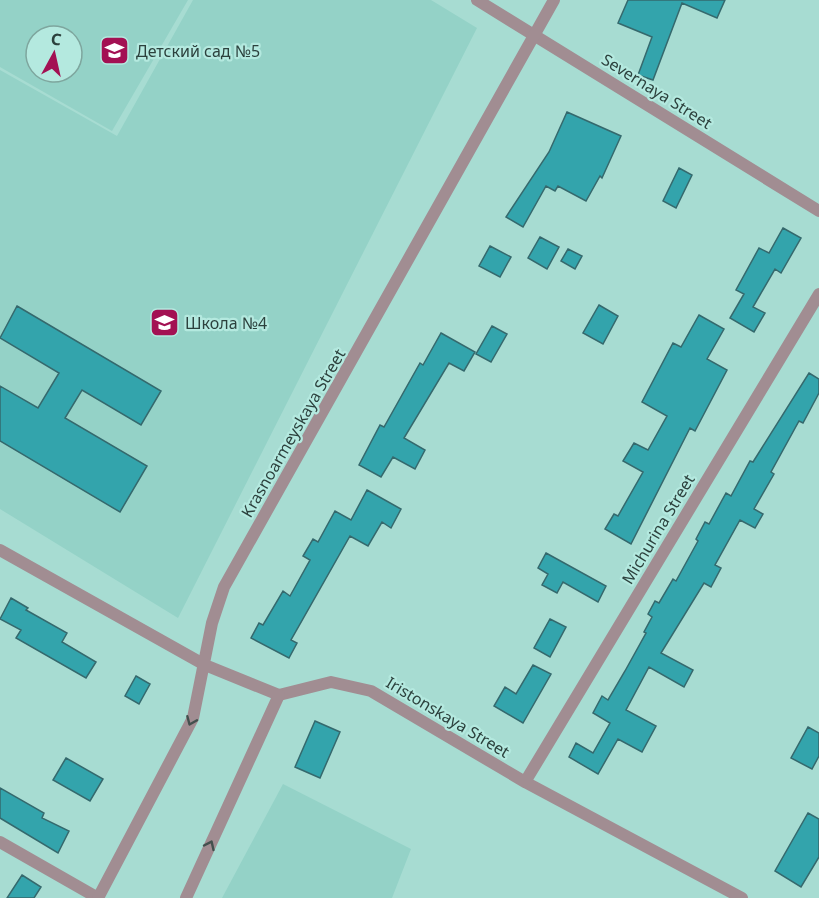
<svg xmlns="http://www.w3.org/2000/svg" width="819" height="898" font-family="'Noto Sans',sans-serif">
	<rect width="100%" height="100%" fill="#a7dcd2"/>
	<path fill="#94d2c7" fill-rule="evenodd" d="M0 0H188L112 131 0 67ZM36 36H72V72H36Z
		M193 0H431L477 28 178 618 0 509V70L117 136Z
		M283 784 411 849 392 898H222Z"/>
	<path fill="#33a4ac" stroke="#35696d" stroke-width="1.5" d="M628 0H725L717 18 682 3 653 80 638 75 652 37 618 23Z
		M567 112 621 136 602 178 600 176 586 201 558 186 555 191 546 186 523 227 506 217 549 152Z
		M679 168 692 175 676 208 663 201Z
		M783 228 801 238 781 273 775 269 753 307 765 313 754 332 730 318 744 294 736 290 759 248 769 253Z
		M540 237 559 247 547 269 528 258Z
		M490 246 511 257 500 277 479 266Z
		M568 249 582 256 575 269 561 261Z
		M599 305 618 316 603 344 583 333Z
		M17 306 161 391 141 425 82 390 65 418 147 466 120 512 0 441V386L38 408 59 373 0 338Z
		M699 315 724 329 707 359 727 370 695 431 690 428 631 544 605 529 614 514 618 516 643 472 623 461 634 443 648 450 667 416 642 402 673 343 681 347Z
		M492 326 507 334 491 362 476 354Z
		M441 333 475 352 464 371 449 363 404 438 425 450 415 469 393 457 381 477 359 465 380 425 384 427 420 363 423 365Z
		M809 373 819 379V393L803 423 799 421 771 472 774 474 754 509 763 514 755 528 740 520 715 565 721 568 711 587 704 583 661 653 693 670 684 687 649 667 626 710 656 726 642 752 618 739 598 774 569 757 576 743 593 753 610 723 593 713 602 696 608 700 625 671 646 633 644 632 652 617 648 614 655 601 659 603 673 579 676 581 698 541 696 539 705 522 709 524 726 493 731 496 750 461 753 462Z
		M367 490 401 509 391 528 382 522 368 546 350 536 291 640 297 643 289 658 251 638 259 623 263 625 283 591 290 596 310 560 303 556 313 539 318 542 335 511 351 520Z
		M546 553 606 586 598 602 563 582 557 593 542 585 548 574 538 568Z
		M11 598 28 608 26 610 67 633 62 642 96 662 86 678 16 638 21 630 0 619Z
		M550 619 566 627 550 657 534 648Z
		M533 665 551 674 523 723 494 706 505 687 516 694Z
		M136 676 150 684 139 704 125 696Z
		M315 721 340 732 320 778 295 767Z
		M808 727 819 733V756L812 769 791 758Z
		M66 758 103 779 90 801 53 780Z
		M0 788 44 813 42 818 69 831 58 853 0 818Z
		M808 813 819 819V857L801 887 775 871Z
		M22 875 41 887 34 898H7Z"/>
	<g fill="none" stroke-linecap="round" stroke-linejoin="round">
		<path stroke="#a18d92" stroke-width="12" d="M477 0 819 211
			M0 550 205 665
			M279 695 331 682 371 691 525 782 742 898
			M525 782 819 294
			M0 842 98 898"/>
		<path stroke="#a18d92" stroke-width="12" d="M98 898 193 718 212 623 224 587 554 0
			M186 898 279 695 205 665"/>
	</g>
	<defs><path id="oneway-chevron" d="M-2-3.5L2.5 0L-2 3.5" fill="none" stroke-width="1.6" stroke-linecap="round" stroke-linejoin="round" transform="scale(1.5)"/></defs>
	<g stroke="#43504e">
		<use href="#oneway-chevron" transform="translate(191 721) rotate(113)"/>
		<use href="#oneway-chevron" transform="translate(210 845) rotate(-65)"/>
	</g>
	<defs>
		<symbol id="school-square" viewBox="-11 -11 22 22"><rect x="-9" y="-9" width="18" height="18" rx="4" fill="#a31153" stroke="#b4e9df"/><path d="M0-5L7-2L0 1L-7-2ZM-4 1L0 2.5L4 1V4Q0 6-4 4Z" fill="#fff"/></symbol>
	</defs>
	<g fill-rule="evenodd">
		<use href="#school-square" x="98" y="34" width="33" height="33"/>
		<use href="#school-square" x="148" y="306" width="33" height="33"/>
	</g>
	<g text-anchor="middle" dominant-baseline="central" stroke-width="4.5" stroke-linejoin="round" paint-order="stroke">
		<g font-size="16" fill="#2c413d" stroke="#b4e9df" text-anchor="start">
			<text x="136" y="51">Детский сад №5</text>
			<text x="185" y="323">Школа №4</text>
		</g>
		<g font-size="16" fill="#2c413d" stroke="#b4e9df">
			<text transform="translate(657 91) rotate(32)">Severnaya Street</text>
			<text transform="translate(293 433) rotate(-60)">Krasnoarmeyskaya Street</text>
			<text transform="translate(658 529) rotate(-59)">Michurina Street</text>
			<text transform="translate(448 717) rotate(31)">Iristonskaya Street</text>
		</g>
	</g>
	<g transform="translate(54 54) rotate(8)"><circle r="28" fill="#b4e9df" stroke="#7ea69e" stroke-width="1.5"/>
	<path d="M0-4.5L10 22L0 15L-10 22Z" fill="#a31153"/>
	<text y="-9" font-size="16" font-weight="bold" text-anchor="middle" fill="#2c413d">С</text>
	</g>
</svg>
